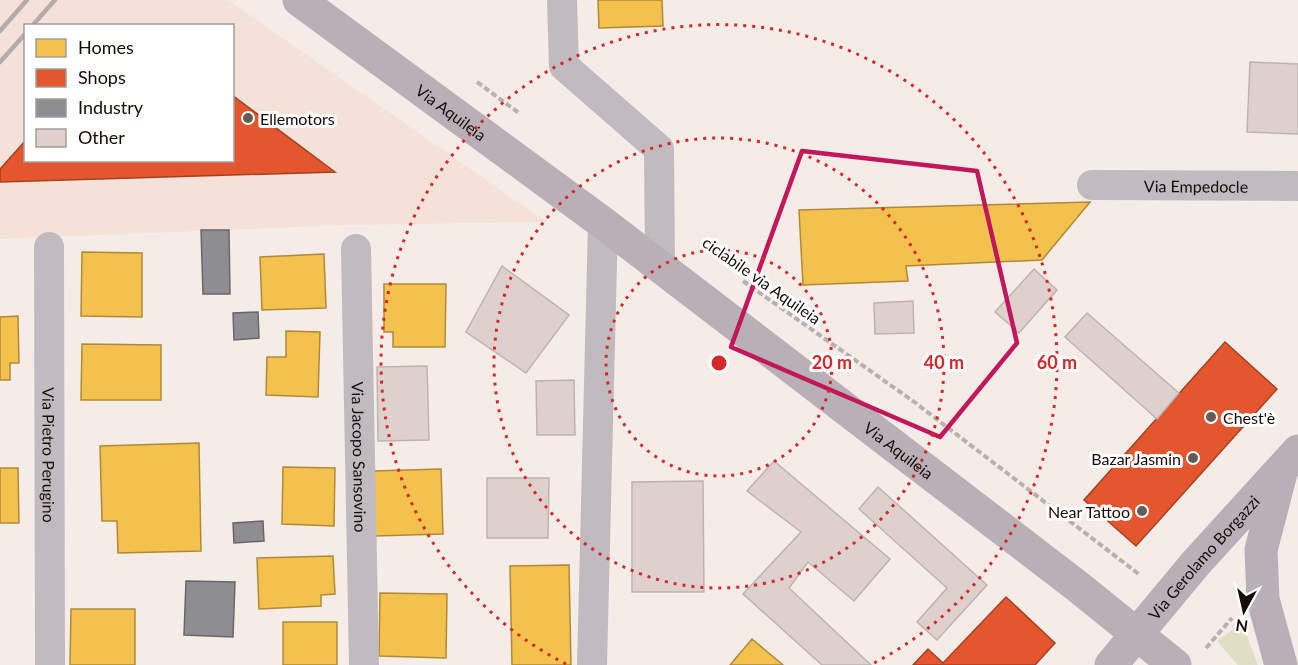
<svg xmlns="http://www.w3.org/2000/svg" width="1298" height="665" font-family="Lato,sans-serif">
	<rect width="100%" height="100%" fill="#f5ece8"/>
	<path fill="#f4e1d8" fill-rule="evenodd" d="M0 0H228L546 222 346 225 0 239ZM26 26H232V160H26Z"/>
	<path fill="#e0dec4" d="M1242 623 1258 665H1238L1217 641Z"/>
	<path fill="#f2c14e" stroke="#b08a38" stroke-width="1.5" d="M598 0H662L663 26 599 28Z
		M1090 202 1042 260 906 266 908 281 803 285 799 210Z
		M82 252 142 253V317L81 316Z
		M324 254 326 308 262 310 260 257Z
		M384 284H446L445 347H393V332H384Z
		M18 316 19 363H10V380H0V317Z
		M286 331 320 332 318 397 266 395 267 357H286Z
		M82 344 161 345V400H81Z
		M199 443 201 551 118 553 117 521H102L100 446Z
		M283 467 335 468 334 526 282 524Z
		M0 468H18L19 523H0Z
		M441 469 443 534 375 536 373 471Z
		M333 556 335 594 321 595V606L259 609 257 558Z
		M569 565 571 665H512L510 566Z
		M380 593 447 594 446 658 379 656Z
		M71 609H135V665H70Z
		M283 622H337V665H283Z
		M752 639 783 665H730Z"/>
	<path fill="#e4572e" stroke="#a64022" stroke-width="1.5" d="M232 95 335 172 0 182V169L26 140V160H232Z
		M1225 342 1277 389 1136 546 1084 500Z
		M1006 597 1055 643 1035 665H913L928 649 943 663Z"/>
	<path fill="#8d8d92" stroke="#6a6668" stroke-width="1.5" d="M201 230H229L230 294H203Z
		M258 312 259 338 234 340 233 313Z
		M263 521 264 541 234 543 233 523Z
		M186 581 235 582 233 637 184 635Z"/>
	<path fill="#ded0cc" stroke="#bfb3b0" stroke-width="1.5" d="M1250 62 1298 64V134L1247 132Z
		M502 266 569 315 526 373 466 332Z
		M1034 269 1057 290 1019 333 995 312Z
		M913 301 914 333 875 334 874 303Z
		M1087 313 1179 393 1157 419 1065 337Z
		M427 366 429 440 378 441 377 367Z
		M574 380 575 435H537L536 381Z
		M774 461 890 559 854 601 808 562 789 588 871 665H822L743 594 801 532 747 491Z
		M487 478H549L548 538H487Z
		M703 481 704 592H632V482Z
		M878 487 987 585 937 640 917 622 947 588 859 509Z"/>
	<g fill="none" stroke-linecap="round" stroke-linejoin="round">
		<path stroke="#b8b1b2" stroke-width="4" stroke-dasharray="6 3" stroke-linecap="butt" d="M477 82 519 113
			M743 281 913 401 1140 575
			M1206 648 1232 618"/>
		<g stroke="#c1bbc0" stroke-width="30">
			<path d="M562 0 564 66 659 149 660 267"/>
			<path id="s1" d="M1092 185 1298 186"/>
			<path id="s2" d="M49 247 50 665"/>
			<path id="s3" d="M356 249 364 665"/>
			<path d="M592 665 603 223"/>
		</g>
		<g stroke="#b9b0b7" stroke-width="33">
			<path id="s4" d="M299 0 603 223 1077 586 1175 665"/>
			<path id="s5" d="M1111 665 1195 564 1298 451"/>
			<path d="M1281 665 1263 599 1261 550 1281 473"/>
		</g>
		<path stroke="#b3acad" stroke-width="4.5" d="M32 26 55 0
			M0 31 27 0
			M0 62 26 33"/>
	</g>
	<path fill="none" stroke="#c2185b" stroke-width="4.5" stroke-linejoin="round" d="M802 151 977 171 1017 343 940 437 731 347Z"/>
	<g fill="none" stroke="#d62828" stroke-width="3" stroke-dasharray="3 6">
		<circle cx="719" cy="363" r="113"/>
		<circle cx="719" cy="363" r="225"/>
		<path d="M566 664A338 338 0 1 1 872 664"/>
	</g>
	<g fill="#655a55" stroke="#fff" stroke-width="2">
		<circle cx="248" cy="118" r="6"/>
		<circle cx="1211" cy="417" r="6"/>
		<circle cx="1193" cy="458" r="6"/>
		<circle cx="1142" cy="511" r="6"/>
	</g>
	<g text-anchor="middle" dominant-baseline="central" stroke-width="6" stroke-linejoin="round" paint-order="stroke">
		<g font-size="16" fill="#170b06" stroke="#fff">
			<text stroke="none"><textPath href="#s4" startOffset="189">Via Aquileia</textPath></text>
			<text stroke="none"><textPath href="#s1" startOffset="104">Via Empedocle</textPath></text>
			<text transform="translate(762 280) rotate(35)">ciclabile via Aquileia</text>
			<text stroke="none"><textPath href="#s4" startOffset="750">Via Aquileia</textPath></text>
			<text stroke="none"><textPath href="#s2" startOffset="208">Via Pietro Perugino</textPath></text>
			<text stroke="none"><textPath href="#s3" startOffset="208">Via Jacopo Sansovino</textPath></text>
			<text stroke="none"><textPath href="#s5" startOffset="142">Via Gerolamo Borgazzi</textPath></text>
		</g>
		<g font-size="16" fill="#170b06" stroke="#fff" text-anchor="start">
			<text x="260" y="118">Ellemotors</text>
			<text x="1223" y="417">Chest'è</text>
			<text x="1181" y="458" text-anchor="end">Bazar Jasmin</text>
			<text x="1130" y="511" text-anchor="end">Near Tattoo</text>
		</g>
	</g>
	<circle cx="719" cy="363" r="9" fill="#d62828" stroke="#fff" stroke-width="3"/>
	<g font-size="18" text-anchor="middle" font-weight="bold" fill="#d62828" stroke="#fff" stroke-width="6" stroke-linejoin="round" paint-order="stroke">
		<text x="832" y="369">20 m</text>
		<text x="944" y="369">40 m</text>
		<text x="1057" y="369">60 m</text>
	</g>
	<rect x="24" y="24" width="210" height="138" fill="#ffffff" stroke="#a29d9b" stroke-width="1.5"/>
	<rect x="36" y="39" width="30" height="18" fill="#f2c14e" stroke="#a29d9b" stroke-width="1.5"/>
	<text x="78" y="54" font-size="18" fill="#170b06">Homes</text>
	<rect x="36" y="69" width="30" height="18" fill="#e4572e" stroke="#a29d9b" stroke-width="1.5"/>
	<text x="78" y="84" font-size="18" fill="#170b06">Shops</text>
	<rect x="36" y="99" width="30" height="18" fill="#8d8d92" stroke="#a29d9b" stroke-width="1.5"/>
	<text x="78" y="114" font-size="18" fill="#170b06">Industry</text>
	<rect x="36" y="129" width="30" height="18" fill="#ded0cc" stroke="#a29d9b" stroke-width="1.5"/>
	<text x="78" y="144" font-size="18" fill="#170b06">Other</text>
	<g transform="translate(1244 611) rotate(188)" stroke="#ffffff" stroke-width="4.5" paint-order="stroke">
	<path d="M0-4.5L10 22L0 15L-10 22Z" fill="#170b06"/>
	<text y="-9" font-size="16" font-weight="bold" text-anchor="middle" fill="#170b06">N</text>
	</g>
</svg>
